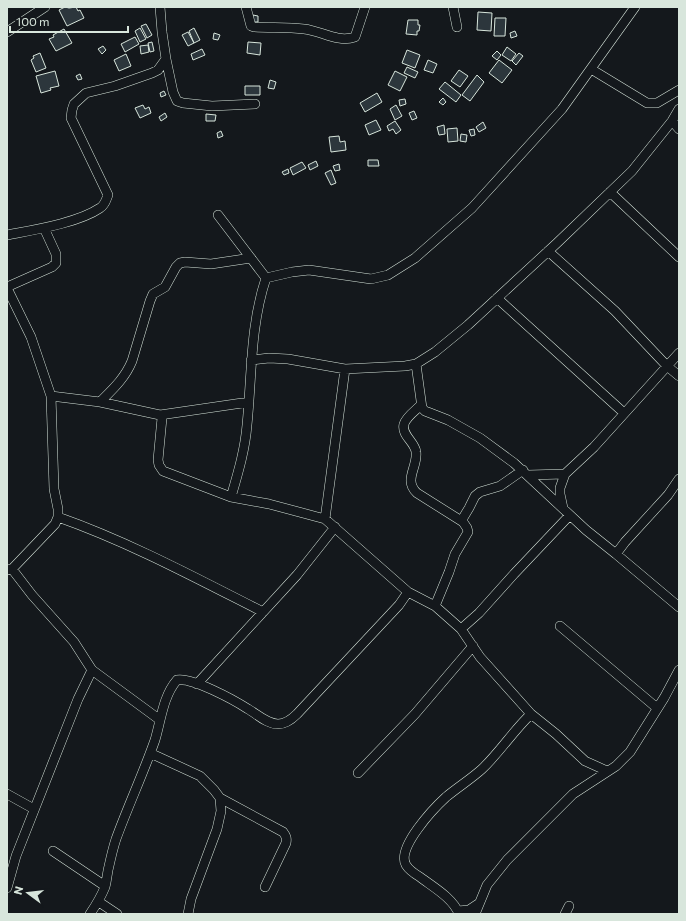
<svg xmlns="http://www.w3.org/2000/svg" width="686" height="921" font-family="Commissioner,sans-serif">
	<rect width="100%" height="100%" fill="#14181c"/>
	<path fill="#2c363c" stroke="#d8e6dc" d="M65 7 69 8 76 7 78 11 80 10 84 18 67 26 59 10Z
		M478 12 492 13 491 31 477 30Z
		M253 15 258 16V22H252Z
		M495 18H506L505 36H494Z
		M408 20H418V25H420L419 31H417V35L406 34Z
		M146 24 152 35 147 38 141 26Z
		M140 28 146 39 140 42 135 31Z
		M194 28 200 40 194 43 189 31Z
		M64 29 72 43 56 51 49 39 54 37 53 35Z
		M515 31 517 36 511 38 510 33Z
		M188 32 194 43 188 46 182 35Z
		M214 33 220 35 218 40 213 39Z
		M135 37 139 44 125 52 121 44Z
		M152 42 154 51 150 52 148 43Z
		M248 42 261 43 260 55 247 53Z
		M148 45 149 52 141 54 140 46Z
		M103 46 106 50 102 54 98 49Z
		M507 47 516 54 511 61 502 55Z
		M202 49 205 55 193 60 191 54Z
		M407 50 420 55 415 68 402 63Z
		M497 51 501 55 497 60 492 56Z
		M40 53 46 68 36 72 31 60 34 58 33 56Z
		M519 53 523 56 516 65 512 61Z
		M126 54 131 66 119 71 114 60Z
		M428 60 437 64 433 73 424 70Z
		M499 60 512 70 502 83 489 73Z
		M407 67 418 72 415 78 404 73Z
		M459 70 468 76 460 87 451 81Z
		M55 71 59 86 50 88 51 90 41 93 36 76Z
		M395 71 407 77 400 91 388 85Z
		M80 74 82 79 78 80 76 76Z
		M477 75 484 82 470 101 462 95Z
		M270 80 276 82 274 89 268 88Z
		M445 82 461 95 456 102 439 89Z
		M245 86H260V95H245Z
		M164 91 166 95 161 97 160 93Z
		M377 93 382 102 365 112 360 103Z
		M443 98 446 102 443 105 439 102Z
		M405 99 406 104 400 106 399 100Z
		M143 105 145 109 149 107 151 113 140 118 135 108Z
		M396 105 402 116 395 120 390 109Z
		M414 111 417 118 412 120 409 113Z
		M165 113 167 117 161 121 159 117Z
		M206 114 216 115 215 121H206Z
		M376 120 381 130 369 135 365 125Z
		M395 121 401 130 396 134 393 129 389 131 387 126Z
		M483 122 486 128 479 132 476 127Z
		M444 125 445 134 439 135 437 127Z
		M457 128 458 141 448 142 447 129Z
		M474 129 475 135 471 136 469 130Z
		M221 131 223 136 218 138 217 133Z
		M461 134 467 135 466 142 460 141Z
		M339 136 340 142 345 141 346 150 331 152 329 137Z
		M368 160H378L379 166H368Z
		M316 161 318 166 310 170 308 165Z
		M302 162 306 168 293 175 290 168Z
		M339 164 340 170 335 171 333 166Z
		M288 169 289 173 284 175 282 172Z
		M331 170 336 183 331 185 325 173Z"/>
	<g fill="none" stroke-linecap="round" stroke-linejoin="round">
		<defs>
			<path id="minor" d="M160 7 162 32 166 59
				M246 7 251 26 254 27C271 28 288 27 304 29 322 31 337 43 355 37L365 7
				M453 7 457 27
				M7 32 45 7
				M591 69 647 103H657L679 90
				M672 121 679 129
				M610 192 679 257
				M218 215 266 278C250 326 252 375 247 425 245 450 238 473 231 497
				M7 235C33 230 78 223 100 208 105 205 106 200 108 195L71 118 72 110 74 104 86 93 115 86 152 73 158 70 166 59 173 92 177 101 183 103 212 106 255 104
				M548 251 615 311 667 366 679 376
				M266 278 292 272 309 270 371 279 388 275 415 258 472 208 562 109 635 7
				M7 287 52 267 56 263V254L44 228
				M7 288 31 337 51 396 54 489 58 509V517L55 524 12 569 7 570
				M497 298 624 413
				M251 360 269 358 288 359 345 369 405 366 416 364 435 352 468 325 557 243 632 171 672 121 679 109
				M416 364 422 408 425 411 448 420 480 438 514 463 586 530 616 554 679 607
				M51 396 100 402 160 415 162 418 158 460 159 465 163 471 231 497 269 504 325 519 408 592
				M100 402C113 389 125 378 132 361L150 301 153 294 165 287 176 267 180 263 185 262 211 264 251 258
				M421 405C416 410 406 417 404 424 401 435 415 442 416 452 418 467 403 480 417 493L463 522
				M160 415 249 402
				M528 475 565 474
				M563 508 560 494V488L565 474 594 447 679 353
				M58 517C129 542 196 578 263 612
				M325 519 345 369
				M616 554 625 542 668 495 679 479
				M12 569 32 595 74 642 92 670 160 720
				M435 606 449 572 455 554 468 532 467 528 463 522V518L469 508 475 496 480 492 500 486 523 470
				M560 626 657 708
				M461 629 479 613 514 574 569 516
				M197 684 297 575 335 527
				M150 753 200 776 214 790 220 798 221 811 217 829 191 899 188 914
				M358 773 415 714 473 646
				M7 794 34 809
				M220 798 283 832C286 836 287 838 286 843L265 887
				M53 851 105 886
				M7 888 16 856 78 699 92 670
				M99 902 117 914
				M458 911 469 910 478 904
				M90 914C96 905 101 897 105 887 107 880 107 873 109 866 111 857 113 848 116 839 128 806 143 774 155 740 161 720 163 696 177 680 192 677 234 700 248 709 257 714 267 724 278 724 286 724 292 719 297 714L399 605 408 592 435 606 461 629 480 657 531 714 556 734 585 761 607 771
				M459 914C453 898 433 887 420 877 415 874 409 870 406 865 396 848 434 808 446 797 458 787 471 779 482 769 500 752 513 731 531 714
				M475 914 487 885 507 860 573 794 616 766 630 752 664 698 679 670
				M565 914 569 906"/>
		</defs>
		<use href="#minor" stroke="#d8e6dc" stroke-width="10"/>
		<use href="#minor" stroke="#14181c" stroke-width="9"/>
	</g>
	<rect width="686" height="921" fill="none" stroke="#d8e6dc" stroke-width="16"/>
	<g transform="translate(28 893) rotate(285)" stroke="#14181c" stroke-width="3" paint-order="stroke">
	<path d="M0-3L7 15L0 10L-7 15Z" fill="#d8e6dc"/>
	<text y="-6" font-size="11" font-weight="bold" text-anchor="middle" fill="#d8e6dc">N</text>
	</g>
	<path d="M10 26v6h118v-6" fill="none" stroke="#d8e6dc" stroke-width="2"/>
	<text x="16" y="26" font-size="12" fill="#d8e6dc" stroke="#14181c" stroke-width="3" paint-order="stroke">100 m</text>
</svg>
